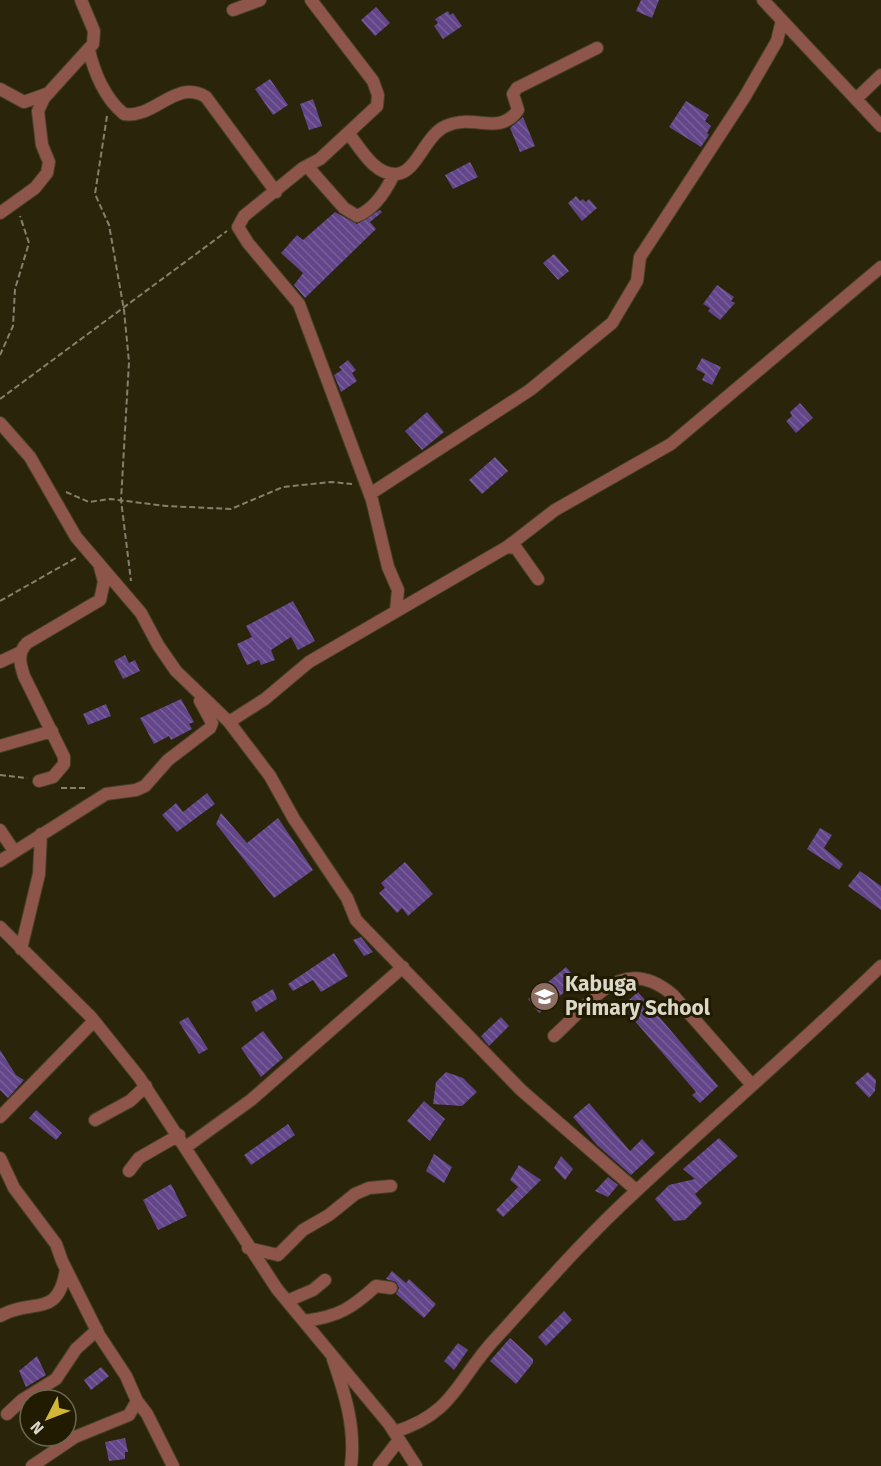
<svg xmlns="http://www.w3.org/2000/svg" width="881" height="1466" font-family="'Fira Sans',sans-serif">
	<defs>
		<pattern id="building-back-hatch" width="6" height="6" patternUnits="userSpaceOnUse" patternTransform="scale(1.5)"><rect width="6" height="6" fill="#63458a"/><path d="M-1 5l2 2M0 0l6 6M5-1l2 2" fill="none" stroke="#795f99"/></pattern>
	</defs>
	<rect width="100%" height="100%" fill="#2a240a"/>
	<path fill="url(#building-back-hatch)" d="M641 0H659L652 18 636 11Z
		M376 7 390 23 375 36 361 20Z
		M448 11 450 15 453 13 462 26 443 39 434 26 438 23 435 19Z
		M270 79 288 105 273 115 255 89Z
		M313 99 322 126 309 130 300 104Z
		M686 101 709 115 705 121 711 126 707 133 709 135 701 147 669 127Z
		M523 117 535 146 520 152 510 128Z
		M470 162 478 177 453 189 445 175Z
		M576 196 580 201 583 199 586 202 589 199 597 208 582 221 568 203Z
		M380 210 382 212 370 222 376 229 305 298 294 285 303 273 281 253 297 235 303 240 335 212 357 224Z
		M554 254 569 271 558 280 543 263Z
		M717 285 734 297 731 301 735 303 720 320 708 311 710 308 703 304Z
		M702 358 721 367 712 385 702 380 705 374 696 369Z
		M348 360 356 370 352 373 357 381 341 392 334 375 342 370 339 367Z
		M800 403 813 418 796 433 786 421 792 416 790 412Z
		M427 412 444 432 422 450 405 431Z
		M495 457 508 471 482 494 469 480Z
		M293 601 315 641 298 650 291 637 271 650 275 660 261 665 259 660 247 665 237 644 252 637 246 626Z
		M125 655 129 663 135 660 140 671 123 679 114 661Z
		M181 699 194 722 189 724 192 729 171 740 169 736 154 744 140 718Z
		M106 704 111 716 88 725 83 714Z
		M207 793 215 804 177 832 162 815 176 803 183 812Z
		M221 813 247 843 278 818 313 870 274 898 216 824Z
		M820 828 832 835 824 848 843 864 839 870 807 849Z
		M405 862 433 894 408 916 402 908 397 913 379 893 385 888 381 883Z
		M860 871 881 886V910L848 886Z
		M361 937 373 952 364 956 353 940Z
		M334 953 348 976 321 992 313 980 293 991 288 984Z
		M566 967 578 981 539 1013 528 999Z
		M273 989 277 999 256 1012 251 1002Z
		M638 992 718 1086 700 1103 692 1095 696 1092 622 1006Z
		M188 1017 208 1049 199 1054 179 1022Z
		M501 1017 509 1026 489 1046 481 1036Z
		M263 1031 283 1058 261 1077 241 1048Z
		M0 1050 16 1075 24 1080 8 1098 0 1090Z
		M446 1072 463 1078 477 1092 462 1106 433 1104 436 1082Z
		M868 1072 876 1080 875 1091 869 1098 855 1083Z
		M424 1101 445 1119 430 1141 407 1121Z
		M589 1103 630 1151 642 1139 655 1153 631 1175 597 1145 573 1117Z
		M36 1110 62 1133 56 1140 29 1118Z
		M288 1124 295 1135 251 1165 244 1155Z
		M719 1138 738 1156 695 1194 702 1203 685 1220 674 1221 655 1199 669 1185 695 1179 683 1169Z
		M434 1154 452 1167 444 1183 426 1171Z
		M561 1156 573 1169 565 1180 554 1168Z
		M519 1165 541 1180 503 1217 496 1210 518 1187 510 1180Z
		M608 1177 618 1185 608 1197 595 1191Z
		M171 1184 187 1216 158 1230 143 1200Z
		M392 1271 406 1283 409 1279 436 1304 424 1318 396 1294 399 1288 396 1282 386 1279Z
		M564 1311 572 1320 546 1346 538 1337Z
		M510 1338 533 1359V1363L516 1384 490 1361Z
		M458 1343 468 1350 454 1370 444 1361Z
		M37 1356 46 1375 26 1387 19 1371Z
		M101 1367 109 1376 91 1390 84 1380Z
		M125 1438 128 1452H125V1459L109 1461 105 1442Z"/>
	<g fill="none" stroke-linecap="round" stroke-linejoin="round">
		<defs>
			<path id="minor" d="M311 0 373 81 378 95 377 106 320 159 303 168 244 216 238 227 248 243 299 304 372 500 388 567 398 590 396 611
				M763 0 881 126
				M233 10 260 0
				M89 50C94 72 105 99 124 114 155 119 176 78 206 97L276 192
				M0 89 24 102 49 93
				M856 99 881 75
				M349 134C360 148 375 176 397 174 417 172 425 135 446 126 475 113 499 137 518 110L513 94 517 88 597 48
				M307 166 344 208 357 216C375 209 386 191 394 174
				M0 213 35 188 47 173 49 162 42 145 38 111 44 98 93 44 94 31 81 0
				M0 423 30 457 76 537 141 613 158 645 176 671 229 722 270 776 294 819 347 898 356 920 521 1090 636 1190
				M370 494 530 390 612 323 637 281 640 257 744 98 777 41 782 20
				M507 547 555 510 671 444 881 267
				M0 662 21 652
				M229 722 265 699 309 662 507 547 516 548 538 579
				M0 746 52 731
				M39 781 53 777 64 764V757L24 676C20 664 17 653 27 643L100 600 104 582 100 567
				M0 830 14 851
				M0 861 106 794 136 790 145 786 168 760 210 728 212 723 200 701
				M0 927 91 1017 139 1077 277 1289 389 1424 416 1466
				M21 949 39 874 41 834
				M554 1036C593 1001 622 952 673 995L752 1085
				M0 1117 94 1021
				M95 1120 130 1101 146 1086
				M186 1147 251 1100 403 967
				M0 1158 14 1188 56 1244 62 1261 99 1335 126 1376 137 1401 147 1414 173 1466
				M129 1171 139 1158 179 1135
				M248 1248 278 1255 303 1230 329 1215 355 1194 369 1188 391 1186
				M287 1301 313 1290 325 1280
				M0 1316C33 1297 58 1320 66 1269
				M304 1321C338 1317 352 1308 376 1286L391 1288
				M333 1359C345 1394 356 1428 351 1466
				M7 1414 22 1400 56 1379 76 1349 97 1330
				M394 1432C454 1414 457 1380 495 1339 540 1290 584 1239 633 1194 715 1117 801 1044 881 966
				M32 1466 75 1437 129 1415 137 1401
				M379 1466 399 1440"/>
		</defs>
		<use href="#minor" stroke="#464129" stroke-width="14"/>
		<path stroke="#84806c" stroke-width="2" stroke-dasharray="6 3" stroke-linecap="butt" d="M107 116 95 194 109 225 124 310 129 362 121 500 131 581
			M0 355 13 326 15 289 29 243 20 216
			M0 399 227 231
			M66 492 89 502 110 499 166 506 231 509 283 487 331 482 352 484
			M0 601 76 558
			M0 775 27 778
			M61 788H88"/>
		<use href="#minor" stroke="#8e564b" stroke-width="12"/>
	</g>
	<defs>
		<symbol id="school-disc" viewBox="-11 -11 22 22"><circle r="9.5" fill="#8d6e63" stroke="#211b02"/><path d="M0-5L7-2L0 1L-7-2ZM-4 1L0 2.5L4 1V4Q0 6-4 4Z" fill="#fff"/></symbol>
	</defs>
	<g fill-rule="evenodd">
		<use href="#school-disc" x="528" y="980" width="33" height="33"/>
	</g>
	<g text-anchor="middle" dominant-baseline="central" stroke-width="6" stroke-linejoin="round" paint-order="stroke">
		<g font-size="21" font-weight="bold" fill="#dbd8c9" stroke="#211b02" text-anchor="start">
			<text x="565" y="984">Kabuga<tspan x="565" dy="24">Primary School</tspan></text>
		</g>
	</g>
	<g transform="translate(48 1418) rotate(228)"><circle r="28" fill="#211b02" stroke="#6b6752" stroke-width="1.5"/>
	<path d="M0-4.5L10 22L0 15L-10 22Z" fill="#d2b736"/>
	<text y="-9" font-size="16" font-weight="bold" text-anchor="middle" fill="#dbd8c9">N</text>
	</g>
</svg>
